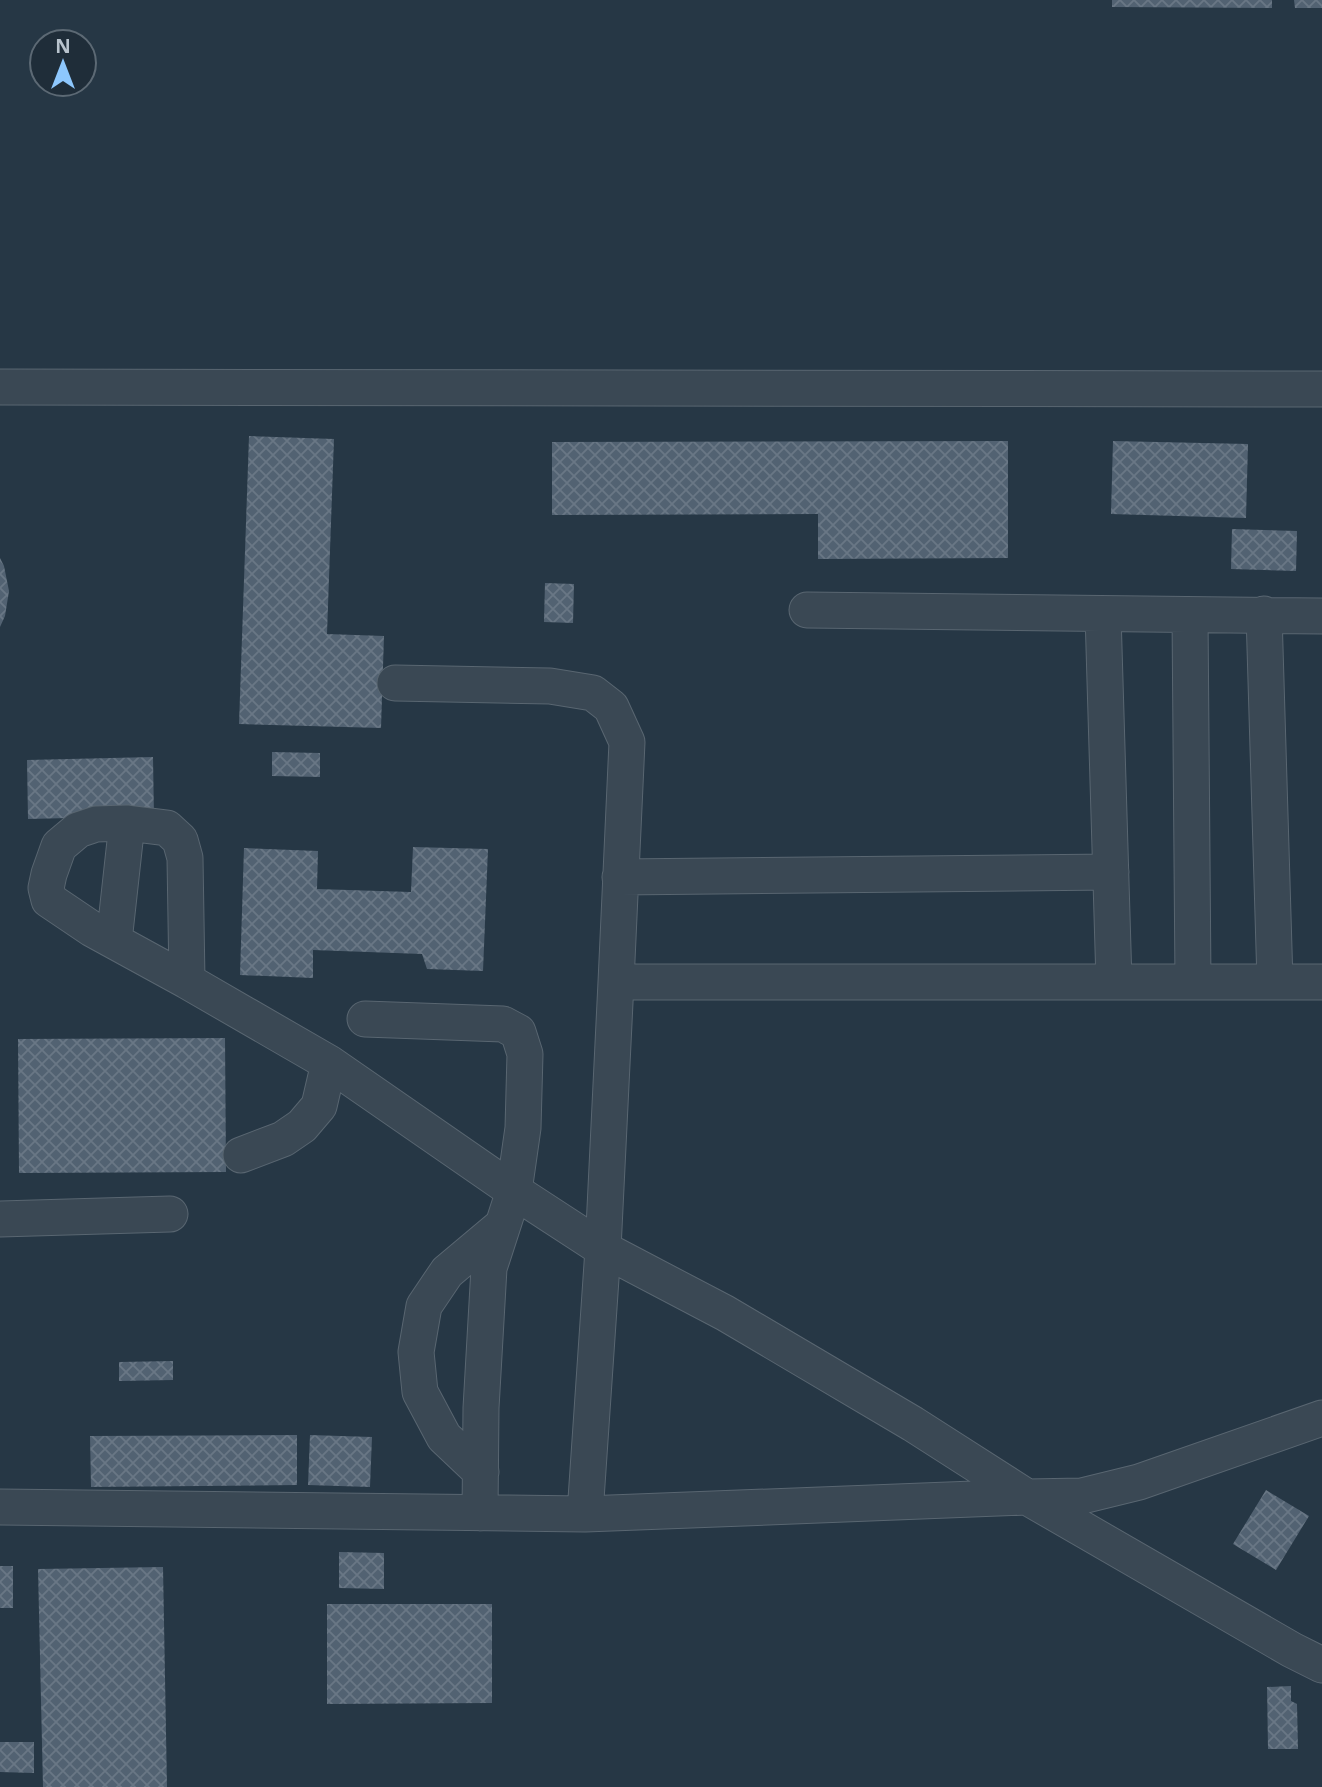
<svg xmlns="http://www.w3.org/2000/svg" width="1322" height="1787" font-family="'Open Sans',sans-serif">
	<defs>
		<pattern id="building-cross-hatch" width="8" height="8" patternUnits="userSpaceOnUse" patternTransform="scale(1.75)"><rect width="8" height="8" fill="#526272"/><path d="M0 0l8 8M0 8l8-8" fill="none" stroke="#697785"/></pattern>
	</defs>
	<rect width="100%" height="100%" fill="#263745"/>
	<path fill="url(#building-cross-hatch)" d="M1112 0H1272V8L1112 7Z
		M1294 0H1322V8H1295Z
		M249 436 334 439 327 634 384 636 381 728 239 724Z
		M1008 441V558L818 559V514L552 515V442Z
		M1113 441 1248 444 1246 518 1111 514Z
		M1232 529 1297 531 1296 571 1231 569Z
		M0 558 4 566 9 591 5 616 0 627Z
		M545 583 574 584 573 623 544 622Z
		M272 752 320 753V777L272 776Z
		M153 757 154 816 28 819 27 760Z
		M413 847 488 849 483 971 427 969 422 954 313 950V978L240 975 244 848 318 851 317 889 411 892Z
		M225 1038 226 1172 19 1173 18 1039Z
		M173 1361V1380L119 1381V1362Z
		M297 1435V1485L91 1487 90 1436Z
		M310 1435 372 1437 370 1487 308 1485Z
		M1266 1490 1309 1516 1276 1570 1233 1544Z
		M339 1552 384 1553V1589L339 1588Z
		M0 1566H13V1608H0Z
		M163 1567 167 1787H43L38 1569Z
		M327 1604H492V1703L327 1704Z
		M1291 1686V1701L1297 1704 1298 1749H1268L1267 1687Z
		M0 1742H34V1773L0 1772Z"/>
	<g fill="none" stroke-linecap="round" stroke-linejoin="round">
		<defs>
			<path id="minor" d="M0 387 1322 389
				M807 610 1322 616
				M1103 614 1114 982
				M1264 614 1275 982
				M1190 615 1193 982
				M395 683 550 686 593 693 611 707 627 742 616 982
				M620 877 1111 872
				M114 941 127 823
				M187 981 185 858 180 840 167 828 127 823 96 824 78 830 59 846 49 874 46 888 49 900 92 929 187 981 329 1063 514 1191 603 1249 725 1313 913 1424 1027 1497 1082 1496 1139 1482 1322 1418
				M365 1019 503 1024 518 1032 525 1054 523 1128 514 1191 489 1268 481 1408 480 1513
				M241 1155 283 1139 302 1126 319 1106 329 1063
				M0 1219 170 1214
				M481 1472 444 1437 420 1392 416 1352 424 1306 447 1272 503 1225
				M0 1507 585 1514 1027 1497 1292 1650 1322 1665
				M585 1514 603 1249 616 982H1322"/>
		</defs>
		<use href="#minor" stroke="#596671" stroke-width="37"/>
		<use href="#minor" stroke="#3a4854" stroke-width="35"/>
	</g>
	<g transform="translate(63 63)"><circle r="33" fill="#1f2d39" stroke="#5c6974" stroke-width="2"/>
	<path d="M0-5L12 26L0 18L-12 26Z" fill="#8dc7fd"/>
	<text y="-10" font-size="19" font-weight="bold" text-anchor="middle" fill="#b8c3cd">N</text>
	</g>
</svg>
